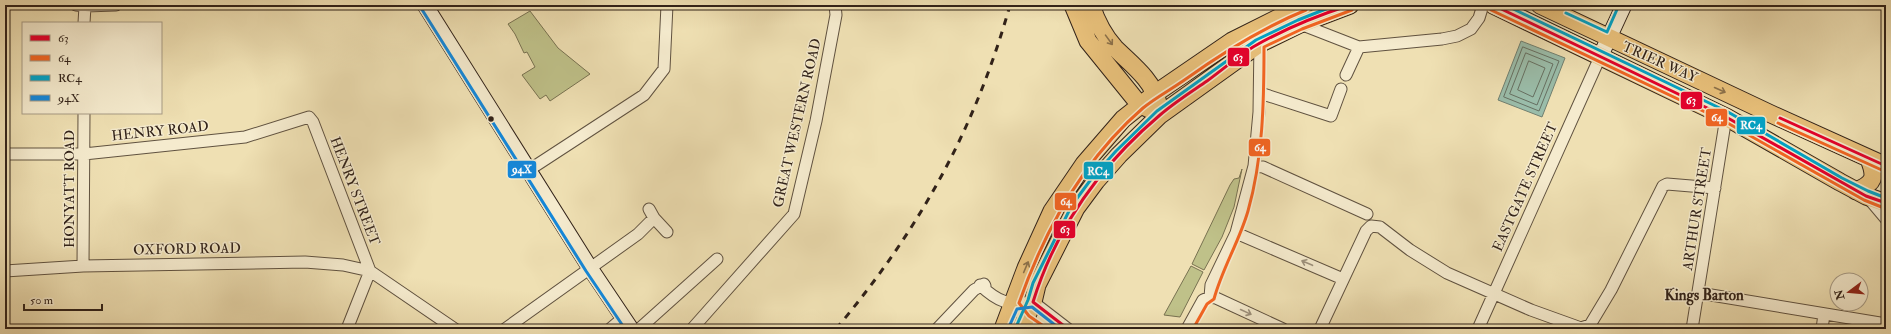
<svg xmlns="http://www.w3.org/2000/svg" width="1891" height="334" font-family="'IM FELL Double Pica',serif">
	<rect width="100%" height="100%" fill="#efe0b3"/>
	<filter id="stains"><feTurbulence type="fractalNoise" baseFrequency=".005" numOctaves="4"/><feColorMatrix values="0 0 0 0 .2 0 0 0 0 .09 0 0 0 0 .02 0 0 0 .5 -.17"/></filter>
	<radialGradient id="worn" r=".72"><stop offset=".6" stop-color="#630" stop-opacity="0"/><stop offset="1" stop-color="#630" stop-opacity=".3"/></radialGradient>
	<path fill="#bfc189" stroke="#787251" d="M530 11 558 48 590 74 550 101 546 95 540 99 522 75 535 67 527 52 524 53 515 34 508 24Z
		M1242 169 1234 207 1222 237 1204 270 1192 264 1230 185 1234 179 1239 178Z
		M1191 266 1203 272 1180 317 1164 315Z"/>
	<path fill="#9abdaa" stroke="#707f70" d="M1521 41 1565 58 1542 117 1498 100Z"/>
	<g fill="none" stroke-linecap="round" stroke-linejoin="round">
		<path stroke="#667062" stroke-width="1" d="M1523 47 1559 61 1539 111 1504 97Z
			M1526 53 1553 64 1537 105 1510 94Z
			M1529 61 1545 68 1533 97 1518 90Z"/>
		<defs>
			<path id="street" d="M76 5 85 6 116 5
				M84 23 85 6
				M1300 24 1359 47 1442 39 1457 36 1471 29 1479 18 1483 5
				M1346 75 1359 47
				M1260 93 1331 116 1341 89
				M5 154H84L245 137 309 117 313 122 370 271
				M1254 166 1263 167 1367 214
				M529 170 644 95 664 69 667 5
				M1870 200 1886 219
				M649 209 654 218 667 232
				M1236 233 1343 279
				M83 266 84 113
				M5 271 83 266 305 262 343 265 370 271 455 329
				M980 285C999 303 1008 305 1033 302L1068 329
				M1699 293 1886 324
				M1210 297 1216 298 1283 329
				M1022 315 1039 329
				M347 329 370 271
				M505 329 638 234 654 218
				M610 329 623 318
				M639 329 717 259
				M692 329 794 214 816 121 836 15 835 5
				M937 329 974 290 984 284 985 286
				M1187 329 1203 300 1210 297 1211 285 1236 233 1254 166 1259 112 1260 40
				M1320 329 1366 231 1371 226 1380 227 1410 250 1447 273 1531 310 1581 328 1590 325 1611 290 1663 186 1667 184 1715 188
				M1478 329 1600 57
				M1692 329 1726 117
				M1822 329 1824 314"/>
			<path id="secondary" d="M425 5 590 268 631 329
				M1600 57 1624 5"/>
			<path id="primary" d="M1073 5 1088 41 1139 104 1149 109
				M1091 5C1096 20 1104 36 1115 48 1131 64 1153 80 1158 103
				M1493 5 1726 117 1840 182 1866 196 1886 203
				M1540 5 1771 114 1886 166
				M1856 191C1875 183 1876 177 1869 159
				M1003 329 1026 268 1052 211 1084 164 1123 119 1156 93 1232 41 1304 5
				M1021 329 1033 302 1037 285 1076 208 1096 181 1119 155 1160 115 1259 44 1300 24 1350 5"/>
		</defs>
		<use href="#street" stroke="#605240" stroke-width="13"/>
		<use href="#secondary" stroke="#312219" stroke-width="17"/>
		<use href="#primary" stroke="#312219" stroke-width="19"/>
		<use href="#street" stroke="#f5ebce" stroke-width="11"/>
		<use href="#secondary" stroke="#f5ebce" stroke-width="15"/>
		<use href="#primary" stroke="#e8c07a" stroke-width="17"/>
		<path stroke="#312219" stroke-width="3" stroke-dasharray="7 7" stroke-linecap="butt" d="M836 329C919 230 975 130 1010 5"/>
		<defs>
			<path id="bus-1" d="M1493 5 1726 117 1866 196 1886 203
				M1780 118 1886 166
				M1068 329 1033 302C1056 228 1101 165 1160 115 1175 102 1191 92 1207 81 1222 70 1237 57 1253 47 1284 29 1316 16 1350 5"/>
			<path id="bus-2" d="M1491 10 1724 121 1864 200 1884 208
				M1778 123 1884 171
				M1042 325 1029 316 1019 303C1045 229 1083 160 1143 108 1155 98 1170 90 1183 81 1222 53 1262 28 1306 10
				M1193 329 1207 304 1214 299C1222 269 1239 242 1248 211 1263 158 1264 102 1264 47L1302 29 1352 10"/>
			<path id="bus-3" d="M1505 5 1728 112 1842 178 1868 191 1886 198
				M1566 13 1607 32 1619 5
				M1016 327 1028 300 1033 283 1072 205 1092 178 1116 151 1157 111 1256 40 1298 20 1336 5"/>
			<path id="bus-4" d="M421 8 586 271 625 329
				M1008 329 1017 309 1032 307 1060 329"/>
		</defs>
		<use href="#bus-1" stroke="#f5ebce" stroke-width="6"/>
		<use href="#bus-2" stroke="#f5ebce" stroke-width="6"/>
		<use href="#bus-3" stroke="#f5ebce" stroke-width="6"/>
		<use href="#bus-4" stroke="#f5ebce" stroke-width="6"/>
		<use href="#bus-1" stroke="#e4002b" stroke-width="3"/>
		<use href="#bus-2" stroke="#f26522" stroke-width="3"/>
		<use href="#bus-3" stroke="#02a2c5" stroke-width="3"/>
		<use href="#bus-4" stroke="#1487d9" stroke-width="3"/>
	</g>
	<defs><path id="oneway-shaft" d="M-6 0H5M1.5-3L5.5 0L1.5 3" fill="none" stroke-width="1.6" stroke-linecap="round" stroke-linejoin="round"/></defs>
	<g stroke="#8c714a">
		<use href="#oneway-shaft" transform="translate(1109 40) rotate(54)"/>
		<use href="#oneway-shaft" transform="translate(1720 90) rotate(24)"/>
		<use href="#oneway-shaft" transform="translate(1026 267) rotate(-67)"/>
	</g>
	<g stroke="#9d917d">
		<use href="#oneway-shaft" transform="translate(1307 263) rotate(-157)"/>
		<use href="#oneway-shaft" transform="translate(1246 312) rotate(25)"/>
	</g>
	<circle fill="#312219" stroke="#f5ebce" stroke-width="1.5" cx="491" cy="119" r="3.5"/>
	<g text-anchor="middle" dominant-baseline="central" stroke-width="3" stroke-linejoin="round" paint-order="stroke">
		<g font-size="14" fill="#312219" stroke="#f5ebce">
			<text transform="translate(1660 62) rotate(24)">TRIER WAY</text>
			<text transform="translate(797 123) rotate(-77)">GREAT WESTERN ROAD</text>
			<text transform="translate(160 131) rotate(-6)">HENRY ROAD</text>
			<text transform="translate(1525 187) rotate(-66)">EASTGATE STREET</text>
			<text transform="translate(69 189) rotate(-90)">HONYATT ROAD</text>
			<text transform="translate(355 191) rotate(69)">HENRY STREET</text>
			<text transform="translate(1697 209) rotate(-81)">ARTHUR STREET</text>
			<text transform="translate(187 249) rotate(-1)">OXFORD ROAD</text>
		</g>
		<g font-size="15" font-weight="bold" fill="#312219" stroke="#f5ebce">
			<text x="1704" y="295">Kings Barton</text>
		</g>
	</g>
	<g stroke="#f5ebce" stroke-width="1.5">
		<rect x="1227" y="47" width="23" height="20" rx="4" fill="#e4002b"/>
		<rect x="1680" y="91" width="23" height="19" rx="4" fill="#e4002b"/>
		<rect x="1705" y="108" width="23" height="19" rx="4" fill="#f26522"/>
		<rect x="1736" y="116" width="30" height="19" rx="4" fill="#02a2c5"/>
		<rect x="1248" y="138" width="23" height="19" rx="4" fill="#f26522"/>
		<rect x="507" y="160" width="30" height="19" rx="4" fill="#1487d9"/>
		<rect x="1083" y="161" width="31" height="19" rx="4" fill="#02a2c5"/>
		<rect x="1054" y="192" width="23" height="19" rx="4" fill="#f26522"/>
		<rect x="1053" y="220" width="23" height="19" rx="4" fill="#e4002b"/>
	</g>
	<g font-size="11" text-anchor="middle" font-weight="bold" fill="#fff">
		<text x="1238" y="61">63</text>
		<text x="1691" y="104">63</text>
		<text x="1717" y="121">64</text>
		<text x="1751" y="129">RC4</text>
		<text x="1260" y="151">64</text>
		<text x="522" y="173">94X</text>
		<text x="1098" y="175">RC4</text>
		<text x="1066" y="205">64</text>
		<text x="1065" y="233">63</text>
	</g>
	<rect width="1891" height="334" fill="none" stroke="#efe0b3" stroke-width="20"/>
	<rect x="6" y="6" width="1879" height="322" fill="none" stroke="#312219" stroke-width="2"/>
	<rect x="10" y="10" width="1871" height="314" fill="none" stroke="#312219"/>
	<rect x="22" y="22" width="140" height="92" fill="#f5ebce" stroke="#a79b86"/>
	<rect x="30" y="35" width="20" height="6" fill="#e4002b" stroke="#a79b86"/>
	<text x="58" y="42" font-size="12" fill="#312219">63</text>
	<rect x="30" y="55" width="20" height="6" fill="#f26522" stroke="#a79b86"/>
	<text x="58" y="62" font-size="12" fill="#312219">64</text>
	<rect x="30" y="75" width="20" height="6" fill="#02a2c5" stroke="#a79b86"/>
	<text x="58" y="82" font-size="12" fill="#312219">RC4</text>
	<rect x="30" y="95" width="20" height="6" fill="#1487d9" stroke="#a79b86"/>
	<text x="58" y="102" font-size="12" fill="#312219">94X</text>
	<g transform="translate(1849 292) rotate(254)"><circle r="19" fill="#f5ebce" stroke="#a79b86"/>
	<path d="M0-3L7 15L0 10L-7 15Z" fill="#8f2418"/>
	<text y="-6" font-size="11" font-weight="bold" text-anchor="middle" fill="#312219">N</text>
	</g>
	<path d="M24 304v6h78v-6" fill="none" stroke="#312219" stroke-width="2"/>
	<text x="30" y="304" font-size="12" fill="#312219" stroke="#f5ebce" stroke-width="3" paint-order="stroke">50 m</text>
	<rect width="100%" height="100%" filter="url(#stains)"/>
	<rect width="100%" height="100%" fill="url(#worn)"/>
</svg>
